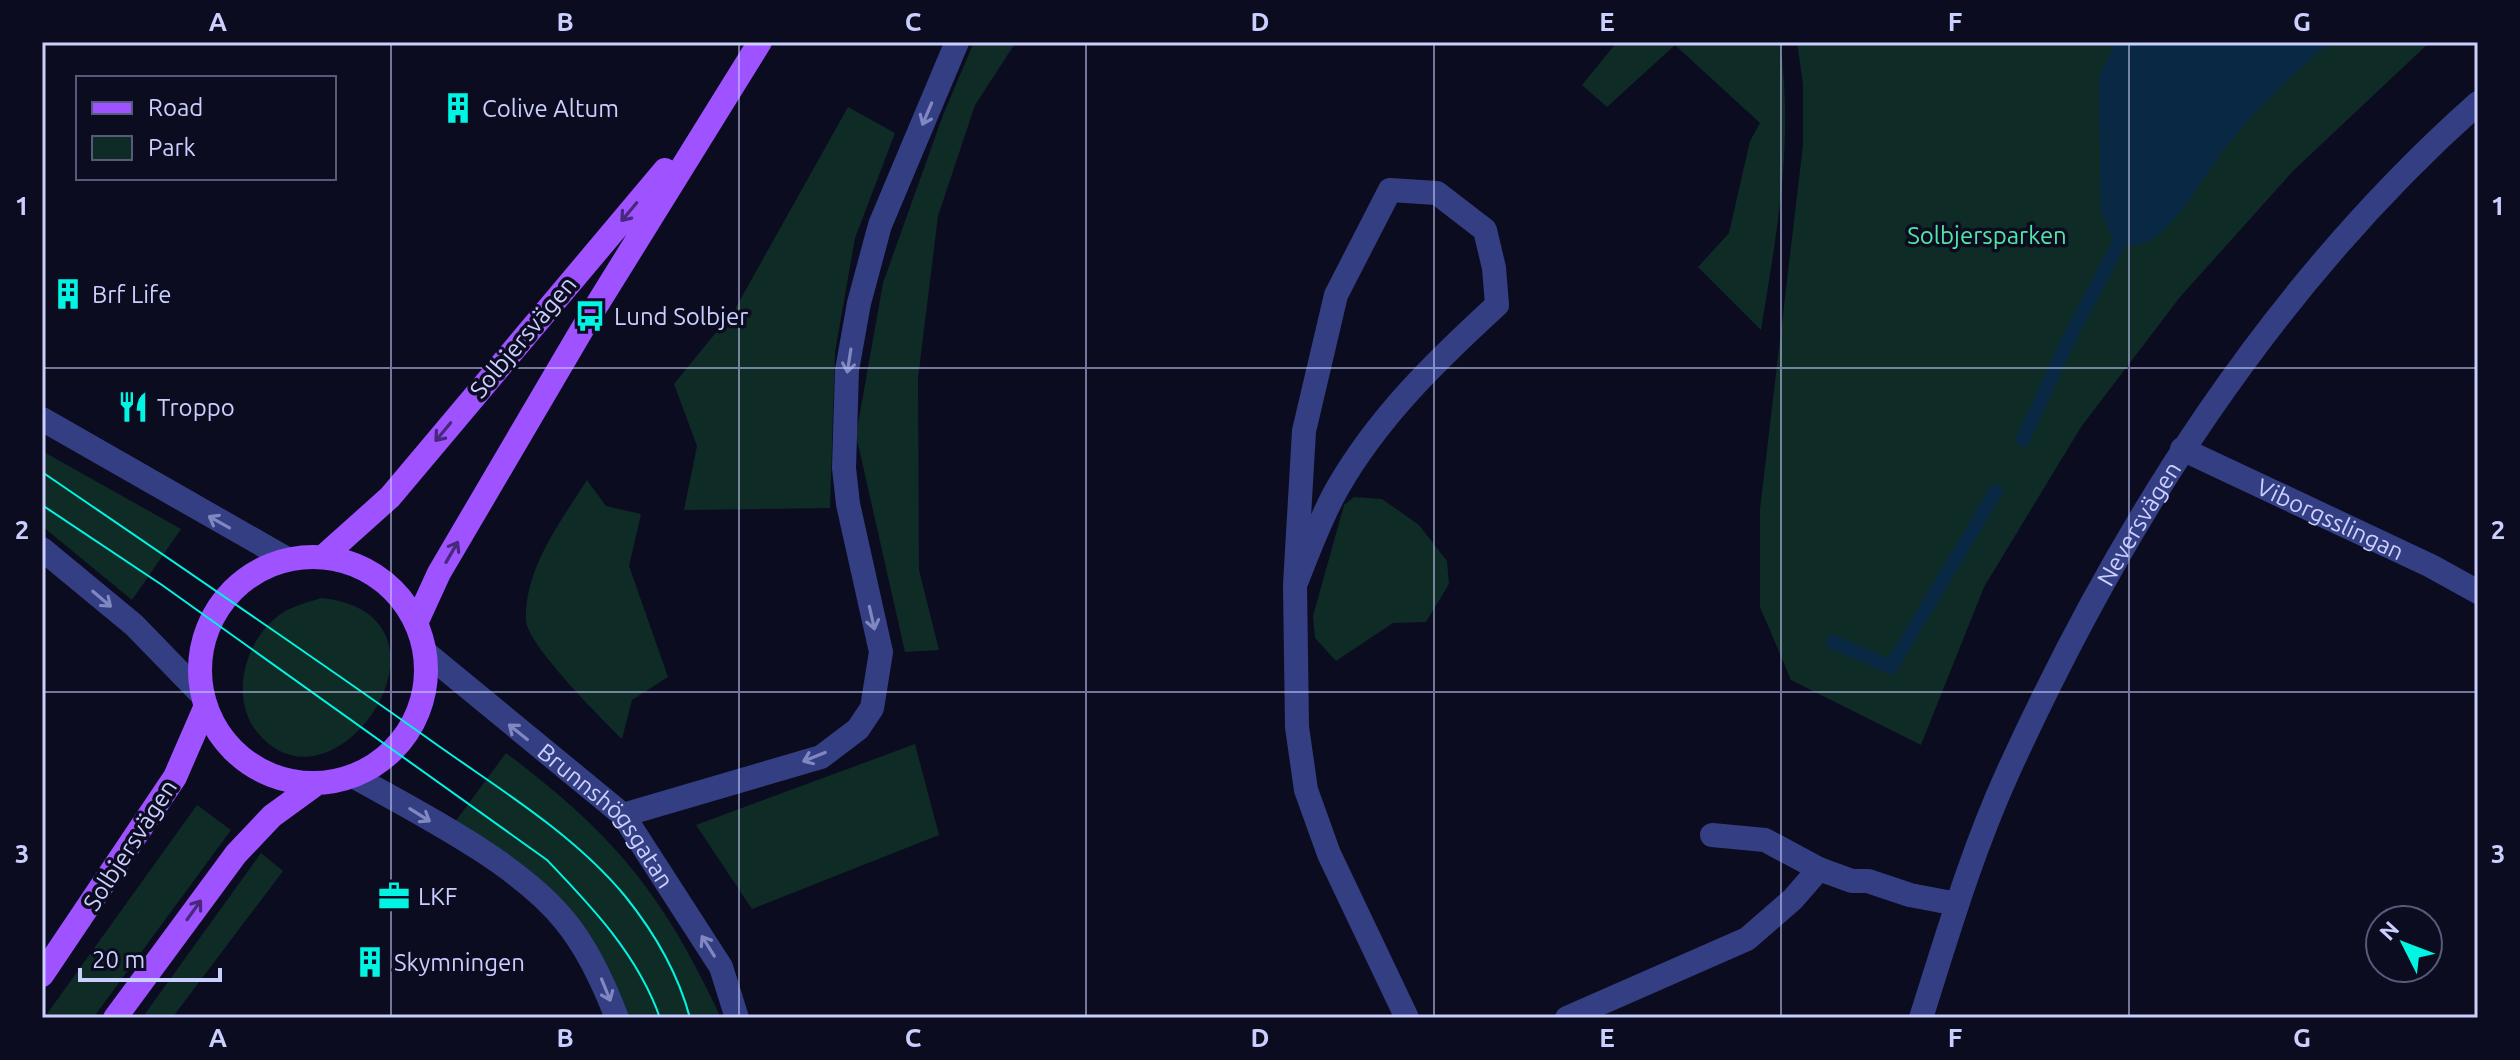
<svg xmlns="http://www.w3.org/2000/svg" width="2520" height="1060" font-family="Ubuntu,sans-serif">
	<rect width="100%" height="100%" fill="#0c0c21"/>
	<path fill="#0e2b25" d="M974 42H1016L975 105 938 216 918 378 919 570 939 650 905 652 856 435 883 283 943 115Z
		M1617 42H1780C1794 142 1777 231 1761 330L1698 267 1729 233 1750 141 1760 123 1675 45 1607 107 1582 85Z
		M1797 42H2430L2294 170 2180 297 2081 427 1984 587 1921 745 1791 680 1760 607V509L1803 145V84Z
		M848 107 895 133 855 238 835 352 830 508 684 510 697 446 674 384 735 309Z
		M42 451 181 529 132 600 42 526Z
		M587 480 606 506 641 514 629 566 668 677 632 700 622 739C602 719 527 645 526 620 524 569 561 521 587 480Z
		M1354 497 1382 499 1419 525 1447 561 1449 584 1426 622 1393 623 1336 661 1315 638 1313 616 1344 505Z
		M322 598C475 615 335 828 257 732 228 696 246 633 287 610 298 605 310 601 322 598Z
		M915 744 939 835 752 909 696 825Z
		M506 753C614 834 664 895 721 1018H629L622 998 596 949 449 830Z
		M197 805 231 830 93 1018H44Z
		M261 853 283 871 172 1018H142Z"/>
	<path fill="#082843" d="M2116 42H2331C2291 75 2254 110 2222 152 2200 181 2183 218 2152 239 2140 248 2124 246 2112 239L2101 212 2099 100 2100 74Z"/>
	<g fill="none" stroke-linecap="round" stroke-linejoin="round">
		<path stroke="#082843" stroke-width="14" d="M2023 440 2068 341 2119 243
			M1833 642 1891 667 1996 491"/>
		<g stroke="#343f83" stroke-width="24">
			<path d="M42 419 287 559"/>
			<path id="s1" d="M2182 449 2431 566 2478 592"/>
			<path d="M42 549 134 625 202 695"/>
			<path d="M1295 585C1308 553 1320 519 1337 489 1378 417 1436 361 1497 305L1494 268 1485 230 1437 193 1390 190 1336 295 1304 431 1295 585 1297 727 1306 790 1329 854 1407 1018"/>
			<path id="s2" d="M426 653 623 815 721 967 737 1018"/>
			<path d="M353 776C417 812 519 863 565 921 588 949 604 984 617 1018"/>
			<path d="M623 815 821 757 858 729 872 708 881 652 848 504 844 468 847 370 859 303 880 225 957 42"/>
			<path d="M1712 835 1765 840 1819 869"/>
			<path d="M1567 1018 1747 939 1793 899 1819 869 1852 881H1868L1910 895 1957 904"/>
			<path id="s3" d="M1921 1018C1947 936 1972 851 2008 772 2122 522 2271 287 2478 103"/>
		</g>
		<path stroke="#9f52ff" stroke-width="24" d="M200 670a113 113 0 1 1 226 0a113 113 0 1 1-226 0Z
			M323 557 390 497 665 170
			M417 621 439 573 590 316 760 42
			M42 975 175 777 205 708
			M115 1018 236 854 272 816 316 784"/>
		<path stroke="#00f6e2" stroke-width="2" d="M42 472C171 560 299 647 426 737 494 786 571 831 625 896 654 932 678 973 690 1018
			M42 505 162 585 547 860C592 907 638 955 660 1018"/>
	</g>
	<defs><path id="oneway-shaft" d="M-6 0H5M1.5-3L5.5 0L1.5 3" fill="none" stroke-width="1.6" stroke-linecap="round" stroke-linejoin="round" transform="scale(2)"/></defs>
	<g stroke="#8087c1">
		<use href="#oneway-shaft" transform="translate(927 114) rotate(113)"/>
		<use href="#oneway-shaft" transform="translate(849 361) rotate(99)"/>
		<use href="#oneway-shaft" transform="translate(219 522) rotate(-151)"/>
		<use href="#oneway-shaft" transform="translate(102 599) rotate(40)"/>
		<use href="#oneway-shaft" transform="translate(872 618) rotate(77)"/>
		<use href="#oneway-shaft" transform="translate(518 732) rotate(-141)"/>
		<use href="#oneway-shaft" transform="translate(814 757) rotate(158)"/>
		<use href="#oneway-shaft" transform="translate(420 815) rotate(32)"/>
		<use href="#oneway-shaft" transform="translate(708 946) rotate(-122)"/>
		<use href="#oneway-shaft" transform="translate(606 990) rotate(68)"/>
	</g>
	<g stroke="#47287a">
		<use href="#oneway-shaft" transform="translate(629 212) rotate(130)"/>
		<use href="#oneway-shaft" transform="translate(443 432) rotate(130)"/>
		<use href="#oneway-shaft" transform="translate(452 552) rotate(-60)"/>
		<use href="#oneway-shaft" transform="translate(194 910) rotate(-54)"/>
	</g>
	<path fill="none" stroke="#cbcfff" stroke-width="2" stroke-opacity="0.55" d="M391 42V1018M739 42V1018M1086 42V1018M1434 42V1018M1781 42V1018M2129 42V1018M42 368H2478M42 692H2478"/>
	<defs>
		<symbol id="building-bare" viewBox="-9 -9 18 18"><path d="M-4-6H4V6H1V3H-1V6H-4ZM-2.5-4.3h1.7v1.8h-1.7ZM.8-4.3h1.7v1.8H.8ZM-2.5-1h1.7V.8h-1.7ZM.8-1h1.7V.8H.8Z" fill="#00f6e2" stroke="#0c0c21" stroke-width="2.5" paint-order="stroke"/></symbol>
		<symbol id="bus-bare" viewBox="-9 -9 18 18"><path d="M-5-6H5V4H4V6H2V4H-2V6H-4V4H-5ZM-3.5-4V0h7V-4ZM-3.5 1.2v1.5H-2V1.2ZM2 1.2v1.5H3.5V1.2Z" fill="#00f6e2" stroke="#0c0c21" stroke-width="2.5" paint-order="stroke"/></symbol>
		<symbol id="restaurant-bare" viewBox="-9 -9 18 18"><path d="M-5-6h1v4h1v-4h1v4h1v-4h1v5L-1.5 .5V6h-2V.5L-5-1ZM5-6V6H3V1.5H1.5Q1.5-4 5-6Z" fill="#00f6e2" stroke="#0c0c21" stroke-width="2.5" paint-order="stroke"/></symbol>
		<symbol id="office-bare" viewBox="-9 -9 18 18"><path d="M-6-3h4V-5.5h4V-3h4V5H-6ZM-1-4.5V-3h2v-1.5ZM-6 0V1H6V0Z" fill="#00f6e2" stroke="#0c0c21" stroke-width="2.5" paint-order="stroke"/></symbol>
	</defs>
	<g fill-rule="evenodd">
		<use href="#building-bare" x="436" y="86" width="44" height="44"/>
		<use href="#building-bare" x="46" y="272" width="44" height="44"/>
		<use href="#bus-bare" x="568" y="294" width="44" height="44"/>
		<use href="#restaurant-bare" x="111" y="385" width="44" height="44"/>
		<use href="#office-bare" x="372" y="874" width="44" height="44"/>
		<use href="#building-bare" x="348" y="940" width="44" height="44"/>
	</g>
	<g text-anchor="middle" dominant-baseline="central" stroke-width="7" stroke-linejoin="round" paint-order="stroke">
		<g font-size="24" fill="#cbcfff" stroke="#0c0c21" text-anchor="start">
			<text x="482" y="108">Colive Altum</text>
			<text x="92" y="294">Brf Life</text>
			<text x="614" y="316">Lund Solbjer</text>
			<text x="157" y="407">Troppo</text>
			<text x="418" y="896">LKF</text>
			<text x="394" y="962">Skymningen</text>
		</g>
		<g font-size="24" fill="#51e6a5" stroke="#0c0c21">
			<text x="1987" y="235">Solbjersparken</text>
		</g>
		<g font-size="24" fill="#cbcfff" stroke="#0c0c21">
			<text transform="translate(523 337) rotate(-50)">Solbjersvägen</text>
			<text stroke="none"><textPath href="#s1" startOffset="164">Viborgsslingan</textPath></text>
			<text stroke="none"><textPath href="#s3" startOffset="542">Neversvägen</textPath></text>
			<text stroke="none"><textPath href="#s2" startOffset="244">Brunnshögsgatan</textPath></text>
			<text transform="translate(130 845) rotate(-57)">Solbjersvägen</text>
		</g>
	</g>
	<rect width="2520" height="1060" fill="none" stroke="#0c0c21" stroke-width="88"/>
	<rect x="76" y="76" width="260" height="104" fill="#0c0c21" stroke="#585a7a" stroke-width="2"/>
	<rect x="92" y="102" width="40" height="12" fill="#9f52ff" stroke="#585a7a" stroke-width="2"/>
	<text x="148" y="116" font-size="24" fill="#cbcfff">Road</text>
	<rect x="92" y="136" width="40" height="24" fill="#0e2b25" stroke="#585a7a" stroke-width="2"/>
	<text x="148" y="156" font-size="24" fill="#cbcfff">Park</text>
	<g transform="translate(2404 944) rotate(312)"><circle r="38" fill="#0c0c21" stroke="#585a7a" stroke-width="2"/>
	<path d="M0-6L14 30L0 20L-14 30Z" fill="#00f6e2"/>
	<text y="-12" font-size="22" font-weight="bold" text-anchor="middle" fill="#cbcfff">N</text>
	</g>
	<path d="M80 968v12h140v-12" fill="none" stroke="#cbcfff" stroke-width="4"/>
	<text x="92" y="968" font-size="24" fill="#cbcfff" stroke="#0c0c21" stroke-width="6" paint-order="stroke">20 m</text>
	<rect x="44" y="44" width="2432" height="972" fill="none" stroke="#cbcfff" stroke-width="3"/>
	<g font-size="26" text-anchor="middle" font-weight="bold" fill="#cbcfff">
		<text x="218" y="31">A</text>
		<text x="565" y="31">B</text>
		<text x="913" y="31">C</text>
		<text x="1260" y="31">D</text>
		<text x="1607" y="31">E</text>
		<text x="1955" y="31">F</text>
		<text x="2302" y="31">G</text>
		<text x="22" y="215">1</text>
		<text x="2498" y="215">1</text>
		<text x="22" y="539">2</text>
		<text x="2498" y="539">2</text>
		<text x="22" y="863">3</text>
		<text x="2498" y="863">3</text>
		<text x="218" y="1047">A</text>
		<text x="565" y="1047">B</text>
		<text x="913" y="1047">C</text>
		<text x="1260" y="1047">D</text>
		<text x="1607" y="1047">E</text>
		<text x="1955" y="1047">F</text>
		<text x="2302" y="1047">G</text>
	</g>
</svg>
